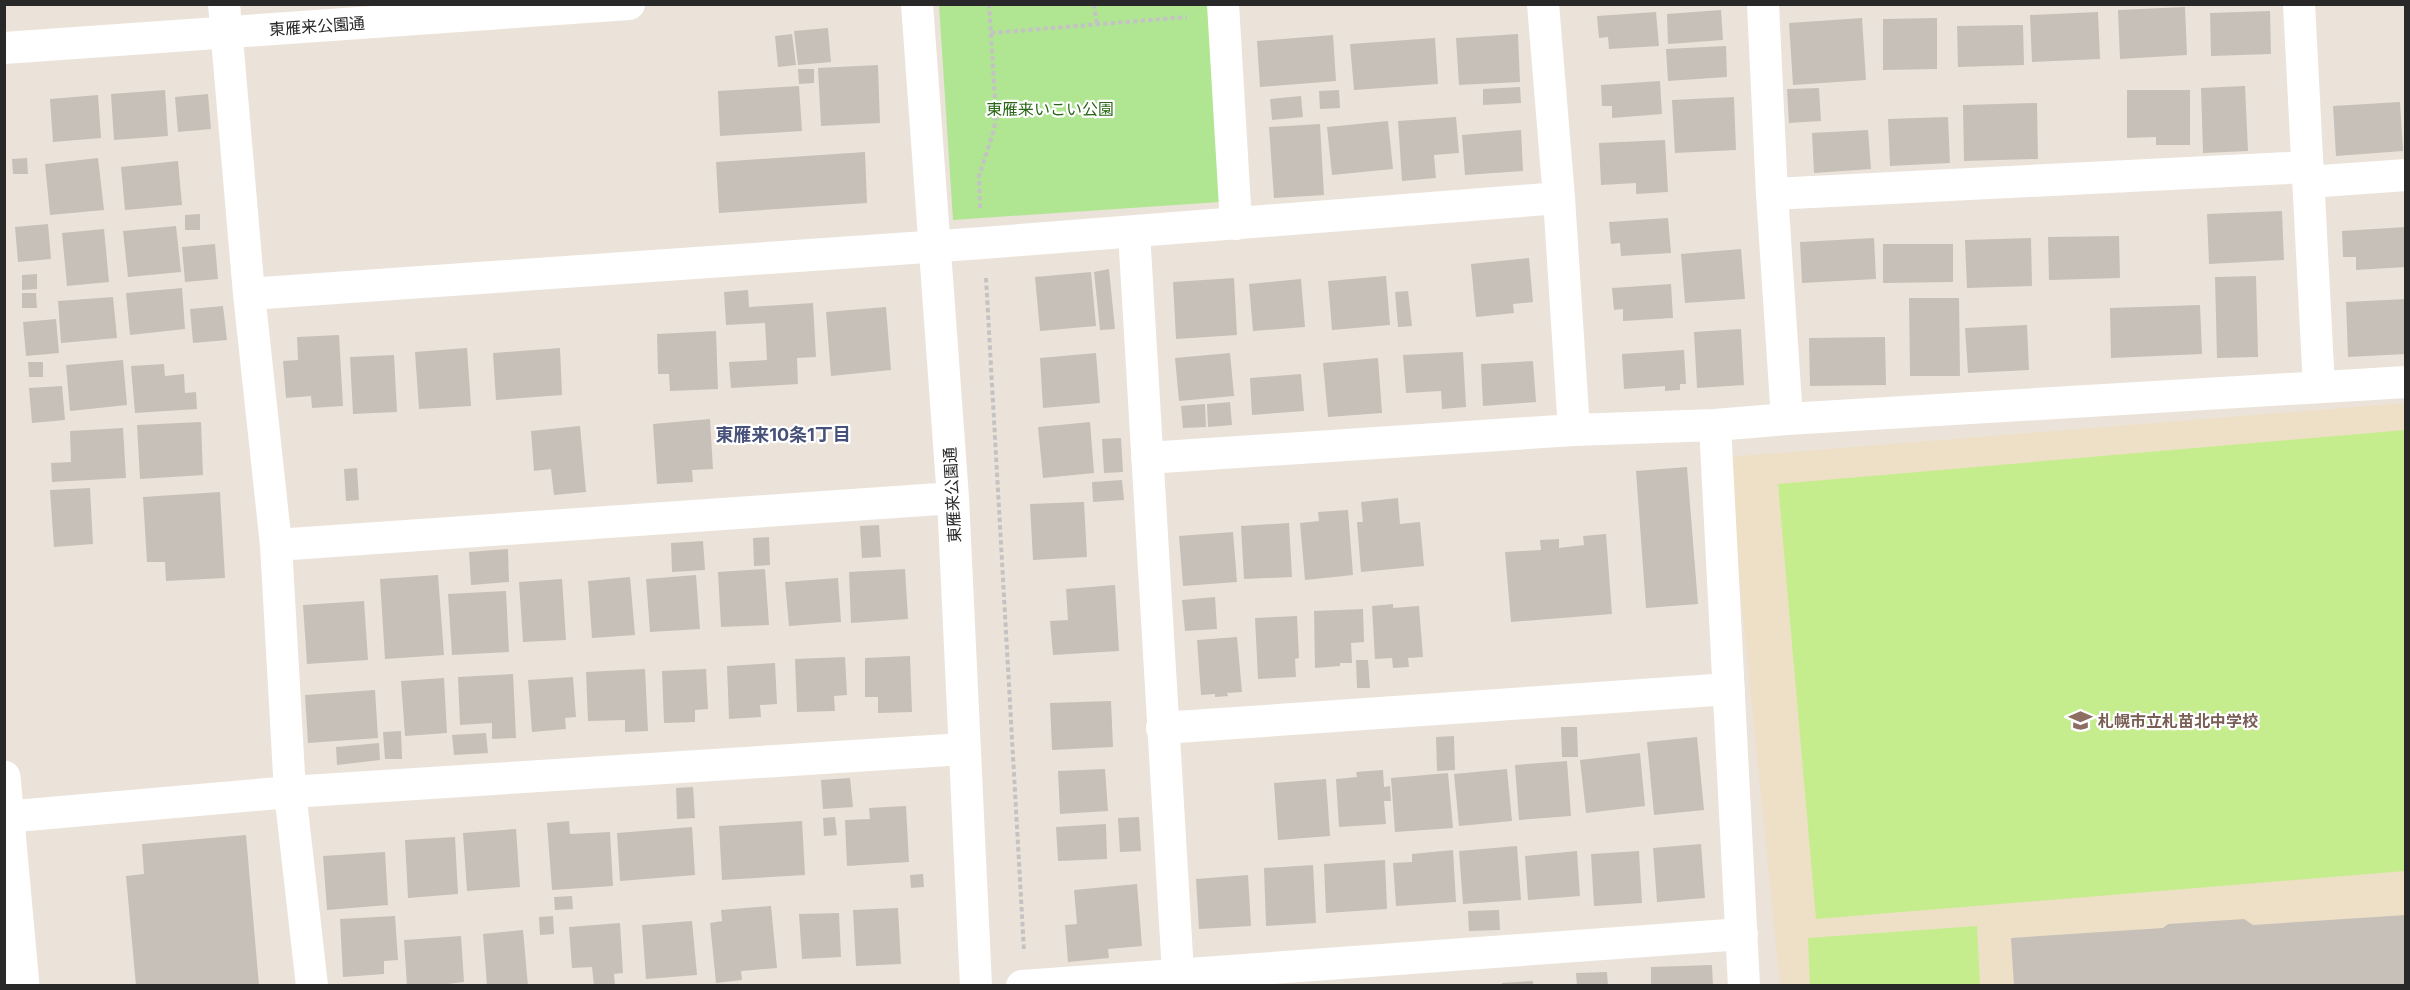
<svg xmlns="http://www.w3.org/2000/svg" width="2410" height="990" font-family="Inter,'Noto Sans JP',sans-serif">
	<rect width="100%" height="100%" fill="#ebe3d9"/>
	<path fill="#eee0c7" d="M2405 403V985H1780L1727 457Z"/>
	<path fill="#b0e592" d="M939 5H1208L1220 202 953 220Z"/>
	<path fill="#c6ed8d" d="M2405 430V871L1816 919 1778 484Z
		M1977 926 1980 985H1810L1808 938Z"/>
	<path fill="#c6c0b9" d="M2185 7 2187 55 2120 59 2118 10Z
		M1721 10 1723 40 1668 44 1667 14Z
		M2270 11 2271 54 2211 56 2210 13Z
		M1656 12 1659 46 1609 49 1608 37 1599 38 1597 16Z
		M2098 12 2100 59 2032 62 2030 15Z
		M1862 18 1866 80 1793 85 1789 23Z
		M1937 18V69L1883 70V19Z
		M2023 25 2024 65 1958 67 1957 26Z
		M828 28 831 62 798 65 794 31Z
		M792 34 796 65 778 67 775 36Z
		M1518 34 1520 82 1459 85 1456 38Z
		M1333 35 1336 81 1260 87 1257 41Z
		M1435 38 1438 84 1354 90 1350 44Z
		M1726 46 1727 77 1668 81 1666 49Z
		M878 65 880 123 821 126 818 68Z
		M798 69H814V83L799 84Z
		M1660 81 1662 114 1612 118V106H1602L1601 85Z
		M799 86 802 131 720 136 718 91Z
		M2245 86 2248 151 2203 153 2201 88Z
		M1520 87 1521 103 1483 105V89Z
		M1819 88 1821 121 1789 123 1787 89Z
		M165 90 168 136 114 140 111 94Z
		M1339 90 1340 108 1320 109 1319 91Z
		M2127 90H2190V145H2156V137L2127 138Z
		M208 94 211 129 178 132 175 97Z
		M98 95 101 138 53 142 50 99Z
		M1301 96 1303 117 1272 120 1270 99Z
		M1734 97 1736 150 1675 153 1672 100Z
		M2400 102 2403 151 2336 156 2333 106Z
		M2037 103 2038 159 1964 161 1963 105Z
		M1456 117 1459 153 1434 155 1436 178 1402 181 1398 121Z
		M1948 117 1950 163 1890 166 1888 119Z
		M1388 121 1393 169 1332 175 1327 127Z
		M1320 124 1324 195 1274 198 1269 127Z
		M1521 130 1523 171 1465 175 1462 135Z
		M1868 130 1871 169 1814 173 1812 133Z
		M1665 140 1668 192 1636 194V183L1601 185 1599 143Z
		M865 152 867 203 719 213 716 162Z
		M27 158 28 174H13L12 159Z
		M98 158 104 210 50 215 45 164Z
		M178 161 182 205 125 210 121 167Z
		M2282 211 2284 260 2209 264 2207 214Z
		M200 214V230H185V215Z
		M1668 218 1671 253 1621 256 1620 243 1611 244 1609 222Z
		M48 224 51 259 18 262 15 227Z
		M176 226 181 272 128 277 123 231Z
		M2406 227V267L2356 270V257H2343L2342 231Z
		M104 229 109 282 67 286 62 233Z
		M2119 236 2120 278 2049 280 2048 237Z
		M1874 238 1876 279 1802 283 1800 242Z
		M2031 238 2032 286 1967 288 1965 240Z
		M215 244 218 279 185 282 182 247Z
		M1883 244H1953V282L1883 283Z
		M1741 249 1745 299 1685 303 1681 254Z
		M1529 258 1533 302 1513 304 1514 313 1476 317 1471 264Z
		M1109 269 1115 329 1100 330 1094 272Z
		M1091 272 1096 326 1040 331 1035 277Z
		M37 274V289L22 290V275Z
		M1386 276 1390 325 1332 330 1328 281Z
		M2256 276 2258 357 2217 358 2215 277Z
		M1234 278 1237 335 1176 339 1173 282Z
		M1301 279 1305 327 1253 331 1249 284Z
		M1671 284 1673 318 1623 321V309L1614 310 1612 288Z
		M182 288 185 329 130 335 126 293Z
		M748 290 749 307 813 303 816 357 797 358 798 384 731 388 729 362 767 360 765 323 726 325 724 292Z
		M1408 291 1412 326 1398 327 1395 292Z
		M22 293H36L37 308H22Z
		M113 297 117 338 61 343 58 301Z
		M1909 298H1959L1960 376H1910Z
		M2406 299V354L2348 357 2346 302Z
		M2200 305 2202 354 2111 358 2110 308Z
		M223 306 227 340 193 343 190 309Z
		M886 307 891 370 831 376 826 312Z
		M56 319 59 353 26 356 23 322Z
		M2027 325 2029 370 1968 373 1965 328Z
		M1741 329 1744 385 1697 388 1694 332Z
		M716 331 718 389 670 391 669 374H658L657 334Z
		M339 335 343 406 312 408 311 396 286 398 283 361 298 360 297 337Z
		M1885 337 1886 385 1810 386 1809 338Z
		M467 348 471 406 419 409 415 352Z
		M560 348 562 395 496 400 493 353Z
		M1684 350 1686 384H1680V390L1665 391V386L1624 389 1622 354Z
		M1463 352 1466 407 1442 409 1441 391 1406 393 1403 355Z
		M1096 353 1100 403 1043 408 1040 358Z
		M1230 353 1234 396 1179 401 1175 358Z
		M394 355 397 412 353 414 350 357Z
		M1378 358 1382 413 1328 417 1323 363Z
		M123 360 127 405 70 411 66 365Z
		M1533 361 1536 402 1483 406 1481 364Z
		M28 362H43V377H29Z
		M164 364 165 376 184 374 185 393 196 392 197 409 135 413 131 366Z
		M1301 374 1304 411 1252 415 1250 378Z
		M62 386 65 420 32 423 29 388Z
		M1230 402 1232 425 1208 427 1207 404Z
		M1205 404 1206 427 1183 428 1181 406Z
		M710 419 713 469 692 470 693 482 657 484 653 424Z
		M201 422 203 475 140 479 137 425Z
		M1090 422 1094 473 1043 478 1038 427Z
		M580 426 586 492 554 495 551 469 534 471 531 431Z
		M123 428 126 478 52 482 51 463 71 462 70 431Z
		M1121 438 1123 472 1104 473 1102 439Z
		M1687 467 1698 604 1646 608 1636 471Z
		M357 468 359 500 346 501 344 469Z
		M1122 480 1124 500 1093 502 1092 482Z
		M90 488 93 544 54 547 50 490Z
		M220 492 225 578 166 581 165 562H147L143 497Z
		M1398 498 1400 524 1420 522 1424 566 1361 572 1357 522H1363L1361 502Z
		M1084 502 1087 557 1033 560 1030 504Z
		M1348 510 1353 575 1305 580 1300 523 1319 521 1318 512Z
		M1289 523 1292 577 1244 579 1241 526Z
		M879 525 881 557 862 558 860 526Z
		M1233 532 1237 582 1183 586 1179 536Z
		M1606 534 1612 614 1511 622 1505 552 1541 550 1540 540 1559 539V548L1584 545 1583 536Z
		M769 537 770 565 754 566 753 538Z
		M703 541 705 570 672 572 671 543Z
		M508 549 509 582 471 585 469 552Z
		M765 569 769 625 721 627 718 572Z
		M905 569 908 619 851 623 849 572Z
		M438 575 444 655 385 659 380 579Z
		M696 575 700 629 650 632 646 579Z
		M630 577 635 635 592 638 588 581Z
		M838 578 841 622 789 626 785 582Z
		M562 579 566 640 523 642 519 582Z
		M1115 585 1119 651 1053 655 1050 621 1068 620 1066 589Z
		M506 591 509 652 452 655 448 594Z
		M1215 597 1217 629 1185 631 1182 600Z
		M364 601 368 660 307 664 303 605Z
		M1393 604V608L1419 606 1423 657 1408 658 1409 667 1393 668 1392 658 1375 659 1372 606Z
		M1363 609 1364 642 1351 643 1352 663H1340V666L1315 668 1314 611Z
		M1297 616 1299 658 1295 659 1296 677 1258 679 1255 618Z
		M1237 637 1242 692 1227 693 1228 696 1215 697V694L1201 695 1197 640Z
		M910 656 912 712 878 713V697H865V658Z
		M845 657 847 695 834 696 835 711 797 712 795 659Z
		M1356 660H1368L1370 688H1357Z
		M775 663 777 704 760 705 761 717 729 719 727 666Z
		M645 669 648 731 625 732V720L588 721 586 672Z
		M706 669 708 709 695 710V722L664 723 662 671Z
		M513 674 516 738 492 739V723L460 725 458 677Z
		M573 677 576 717 565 718 566 729 532 732 528 680Z
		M444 678 447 733 405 736 401 681Z
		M375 690 378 738 308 743 305 695Z
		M1111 701 1113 747 1052 750 1050 703Z
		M1561 727H1577L1578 757H1562Z
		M401 731 402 759H385L383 732Z
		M486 733 488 753 454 755 452 735Z
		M1454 736 1455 770 1437 771 1436 737Z
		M1697 737 1704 810 1654 815 1647 742Z
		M379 743 380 760 337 765 336 747Z
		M1640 753 1645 806 1586 813 1580 760Z
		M1567 761 1571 816 1519 820 1515 765Z
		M1105 769 1108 811 1060 814 1058 771Z
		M1507 769 1512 821 1459 826 1454 774Z
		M1383 770 1384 787 1390 786 1391 801H1384L1386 824 1339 827 1336 779 1357 777 1356 772Z
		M1448 773 1453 828 1395 832 1391 778Z
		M850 778 853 807 823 809 821 780Z
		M1326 779 1330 836 1278 840 1274 783Z
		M693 787 695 818 677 819 676 788Z
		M906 806 909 862 847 866 845 820 870 819 869 808Z
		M835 817 837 835 824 836 823 818Z
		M1139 817 1141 851 1120 852 1118 818Z
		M569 821 570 834 610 832 613 886 552 890 547 823Z
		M802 821 805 875 722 880 719 826Z
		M1106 824 1107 859 1058 861 1056 827Z
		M692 827 695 875 620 881 617 833Z
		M516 829 520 887 467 891 463 833Z
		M246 835 259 986H136L126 876 144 874 142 844Z
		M455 837 458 894 408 898 405 840Z
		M1701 844 1705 898 1657 902 1653 848Z
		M1517 846 1521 900 1463 904 1459 851Z
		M1453 850 1456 902 1396 906 1393 863 1412 862V854Z
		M1577 851 1580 896 1528 900 1525 856Z
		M1639 851 1642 903 1594 906 1591 854Z
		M385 852 388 905 327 910 323 856Z
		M1385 860 1387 909 1326 913 1324 864Z
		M1313 865 1316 923 1266 926 1264 868Z
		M923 874 924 887 911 888 910 875Z
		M1248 875 1251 926 1199 929 1196 879Z
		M1137 884 1142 946 1108 949 1109 958 1068 962 1065 925 1077 924 1074 890Z
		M572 896 573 909 555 910 554 897Z
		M771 906 777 968 741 971 742 980 716 983 710 923 722 921 721 910Z
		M898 908 901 964 856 966 853 910Z
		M1499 910 1500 930 1469 931 1468 911Z
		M839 913 841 957 802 959 799 914Z
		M2406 915V986H2014L2011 938 2163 928 2168 924 2244 919 2253 925Z
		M395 916 398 960 384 961V974L343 977 340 919Z
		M553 916 554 934 540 935 539 917Z
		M692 921 697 975 646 979 642 925Z
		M620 923 623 973 614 974 615 985 594 986 592 967 572 968 569 927Z
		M523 930 528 986H487L483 934Z
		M461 936 464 982 448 984V986H407L404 940Z
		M1712 965 1713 986H1651V967Z
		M1607 972 1608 986H1577L1576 973Z
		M1533 981V986H1502V983Z"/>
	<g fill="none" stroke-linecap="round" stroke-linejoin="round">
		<path stroke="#c3c3c3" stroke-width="4" stroke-dasharray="4.5 3" stroke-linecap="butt" d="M1094 4 1097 25
			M991 33 1187 17
			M980 208 979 176 994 130 996 114 989 4
			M986 278 1024 951"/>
		<path stroke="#fff" stroke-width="32" d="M224 4 249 294 276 545 290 792 312 986
			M917 4 953 498 976 986
			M1223 4 1236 224
			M1543 4 1559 198 1574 430
			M1763 4 1772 194 1787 419
			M2299 4 2319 387
			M4 48 629 4
			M2308 182 2406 175
			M1772 194 2307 167
			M1134 232 1178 973
			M249 294 983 243 1559 198
			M1715 425 1744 986
			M1147 458 1574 430 1715 425 1787 419 2406 382
			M276 545 953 498
			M1162 728 1729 689
			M4 817 290 792 963 749
			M1022 986 1742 934"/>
		<path stroke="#fff" stroke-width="33" d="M4 777 23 986"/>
	</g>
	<defs>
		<symbol id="school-bare" viewBox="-9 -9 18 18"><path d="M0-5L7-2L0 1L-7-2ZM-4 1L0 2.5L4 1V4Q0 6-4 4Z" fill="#8d6e63" stroke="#fff" stroke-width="2.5" paint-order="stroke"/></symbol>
	</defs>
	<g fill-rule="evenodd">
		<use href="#school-bare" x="2064" y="704" width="33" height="33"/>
	</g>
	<g text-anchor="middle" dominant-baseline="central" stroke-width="4.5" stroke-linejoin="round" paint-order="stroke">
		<g font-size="16" fill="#282828" stroke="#fff">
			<text transform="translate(317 26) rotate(-4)">東雁来公園通</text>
			<text transform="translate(952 495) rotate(-93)">東雁来公園通</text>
		</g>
		<g font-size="16" fill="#296716" stroke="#fff">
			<text x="1050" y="109">東雁来いこい公園</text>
		</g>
		<g font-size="16" font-weight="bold" fill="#785e54" stroke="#fff" text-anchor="start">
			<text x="2098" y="721">札幌市立札苗北中学校</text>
		</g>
		<g font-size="18" font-weight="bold" fill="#47517a" stroke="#fff">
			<text x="783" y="434">東雁来10条1丁目</text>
		</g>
	</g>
	<rect width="2410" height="990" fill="none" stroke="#282828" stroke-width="12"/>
</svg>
